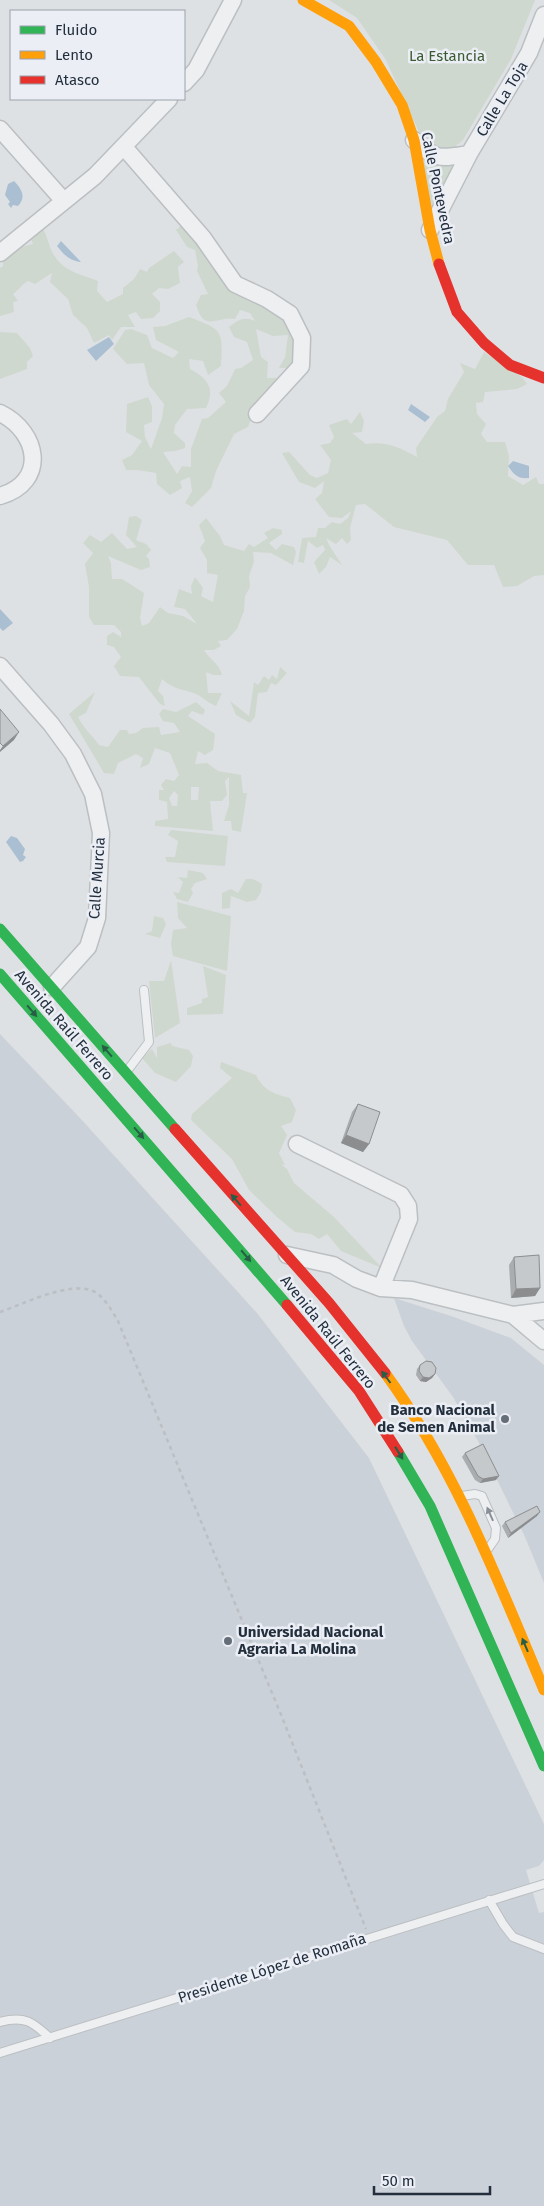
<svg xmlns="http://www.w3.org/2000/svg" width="544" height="2206" font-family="'Fira Sans',sans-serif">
	<rect width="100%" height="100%" fill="#dee1e4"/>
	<path fill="#cbd1d8" d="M0 1034 80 1118 257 1313 369 1458 544 1824V1860L539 1866 526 1870 539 1913 544 1912V2206H0Z
		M394 1298 451 1316 511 1338 544 1365V1583L525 1537 478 1441 453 1397 412 1341 404 1326Z"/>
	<path fill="#cfd8ce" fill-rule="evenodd" d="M329 0H535L511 59 463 140 451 150 436 152 425 145 386 60 357 18Z
		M418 153 461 160 430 221Z
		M185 223 234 288 287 318 296 338V360L291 368H279L285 357 288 335 273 336 256 329 261 357 268 362 267 378H285L254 410 248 427 234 434 216 471 211 488 192 507 185 503 192 491 190 477 180 481 182 488 170 495 157 484 156 473 137 470H126L122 460 132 455 142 441 126 432 127 404 148 397 152 406V422L144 425 145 437 151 449 162 418 164 404 149 385 144 363 127 364 113 349 125 330 131 329 147 335 152 348 173 358 179 352 156 340 153 327 165 326 189 317C223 330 223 330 221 366L208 375 203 361 189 359 190 369C207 378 216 388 206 408L187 409 175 425 174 433 185 443V448L175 451 163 452 177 474 182 466 191 467V449L202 419 208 418 226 402 219 393 227 386 235 369 241 368 253 360 247 342 234 337 229 327C238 320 244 316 255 321L250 313 240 310 235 319C214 316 205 333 196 305L201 295 208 294 197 271 198 266 195 250 187 247 176 230Z
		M41 226C48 235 48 246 54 255 64 272 81 274 98 281L97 291 107 302 123 294V288L134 279 140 269 147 272 149 268 174 251 184 262 178 267 180 283 168 289 159 288 152 294 160 302V311L153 318 141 319 136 312 128 315 135 327H121L112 340 109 335 94 343 87 328 73 315 68 299 50 282 52 273 35 284 28 281C21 285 19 290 13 294L18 301 13 302 14 312 0 316V268L3 266V260L17 248 33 244 30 237Z
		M0 332 17 333 30 348 33 356 27 362V369L0 379Z
		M484 352 522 377 527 384 517 389 485 392 483 402 476 403 477 414 486 424 481 434 487 442H505L509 456 508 476 523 485 536 477 539 484H544V575L534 576 517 586 503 587 494 565H468L447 540 394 527 365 504 356 505 350 528 351 540 347 544 342 538 336 544 326 538 329 545 342 565 330 557 326 567 319 574 314 562 325 550 323 545 317 548 308 541 304 563 298 562 302 538 316 537 318 528H325L332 522 340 524 348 518 351 511 342 518 329 517 315 499 322 493 324 481 315 488 299 482 282 453 289 452 310 475 317 478 328 473 331 460 320 445 330 443 334 437 329 425 347 419 351 424 360 412 364 421 362 432 352 433 366 444C386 441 399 447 417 457L416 448 437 417 445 411 448 399 464 372 460 363 475 369Z
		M136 516 142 520 136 540 146 544 151 550 146 556 149 559 150 567 141 570 108 556 111 563 112 579H122L144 593 140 618 142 626 149 623 160 607 168 613 183 616 197 624 185 609 174 607 179 589 192 594 191 586 195 577 203 588 201 596 213 602 218 575 207 573V560L200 548 205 541 199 525 206 518 220 536 224 545 244 551 249 544 254 547 268 538 264 533 273 528 282 530V534L269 543 276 550 282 544 294 547 296 552 293 565 271 553 253 552 254 562 249 576 250 587 245 596 244 611 237 629 227 640 218 641 221 646 214 650H204C210 660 219 663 222 675H213L206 672 208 693H222L216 706C208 703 205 699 198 695 184 688 177 692 162 679L158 691 163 696 165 706 160 704 139 677 120 676 114 666 121 657 114 647 107 645V636L113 632 121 637V632L114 625H94L89 617V587L85 564 93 553 83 543 90 535 101 542 112 533 127 549 137 547 126 535 129 517Z
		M280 667 287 673 276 685 271 683 267 692 258 693 255 717 250 723 236 715 230 701 249 716 254 682 258 685 264 676 269 680 272 675 277 679Z
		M95 692 86 713 78 717C84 729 92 735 99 745L108 747 120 730H127L129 734 136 733 143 728 159 727 161 735 180 732 174 723 163 721 159 714 163 709 176 712 196 702 205 710 203 715 192 711 188 716 215 734 213 750 205 755 198 751 195 764 207 763 218 771 241 775 243 793H247L241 832 232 830 231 821H224L229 805V777L225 781 227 795 222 801H210L213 831 155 826V821L168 819 167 802 159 800V790H164L161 785 166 779 174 781 179 775 170 753 155 748 149 764 140 768 143 758 136 754 118 763 114 774 104 773 69 714ZM191 787H199L198 800H191ZM174 791 178 795 177 806H172L169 798Z
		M171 830 228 836 225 866 167 862 165 857H175L178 841 168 835Z
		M188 870 203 873 207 879 195 883 191 889 193 893 188 902 177 899 173 892 179 893 183 882 178 877 187 878Z
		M246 879H253L262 884 261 892 256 900 247 902 231 896 230 908 222 909V893L231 889 238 893Z
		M177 902 231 916 227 971 173 956 171 944 173 930 187 928 178 918Z
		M154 916 163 918 166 924 160 938 145 934 152 931Z
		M171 960 180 1023 155 1038 149 981H164Z
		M203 966 226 975 223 1014 187 1015V1008L202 1003V999L208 997Z
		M171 1043 172 1046 189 1050 193 1056 191 1066 176 1082 155 1073 142 1058 152 1049 157 1058V1047Z
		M221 1062 256 1075C263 1090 274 1094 290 1098L296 1110 292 1122 281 1126 287 1135 279 1153 285 1165 281 1164 287 1169 294 1183 334 1217 382 1268 341 1251 327 1234 319 1239 311 1234 295 1232 277 1217 249 1190 232 1159 191 1120 192 1114 232 1078 220 1068Z"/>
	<path fill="#aabfd2" d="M14 181C21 188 27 197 18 206L13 205 11 208 8 204 10 202 5 195 8 184Z
		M61 241 81 262C70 261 64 255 57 246Z
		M109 337 114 344 96 361 87 350Z
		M411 404 430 417 425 422 408 410Z
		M513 461 529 466V478C518 479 514 475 508 466Z
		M0 609 13 623 3 631 0 628Z
		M11 836 17 838 25 849 23 855 26 857 23 861 20 862 6 842Z"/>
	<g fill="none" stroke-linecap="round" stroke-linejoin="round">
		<defs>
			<path id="lane" d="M127 1071 149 1042 144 990
				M462 1496 475 1494 482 1496 496 1528 495 1539 488 1549
				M489 1900 503 1924 513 1937 544 1949
				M0 2022C24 2015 33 2022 50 2038
				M0 2053 544 1884"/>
			<path id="street" d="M184 83 196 70 233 0
				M0 129 63 200
				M414 140C438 160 437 159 469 154
				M124 147 203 238 235 284 267 299 290 314 302 338 301 366 257 414
				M430 230 469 154 529 53 544 15
				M0 253 95 176 169 99
				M0 413C39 432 48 482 0 496
				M0 666 51 724 73 754 93 794 101 833 97 918 88 947 52 987
				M297 1144 401 1195 408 1206 409 1219 381 1288
				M287 1255 333 1265 357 1279 381 1288 412 1290 513 1315 544 1341
				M513 1315 544 1311"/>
		</defs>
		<use href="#lane" stroke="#bcbfc2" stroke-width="10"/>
		<use href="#street" stroke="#bcbfc2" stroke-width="19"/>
		<path stroke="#bcbfc3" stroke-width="2.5" stroke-dasharray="4 4" stroke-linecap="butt" d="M0 1312C24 1304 68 1281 93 1291 104 1296 112 1311 118 1321L282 1717 366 1929"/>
		<use href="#lane" stroke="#edeff1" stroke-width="8"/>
		<use href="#street" stroke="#edeff1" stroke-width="16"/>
		<path stroke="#30b455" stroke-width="11" d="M0 929 175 1129
			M0 974 287 1305
			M398 1452 430 1506 544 1766"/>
		<path stroke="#ff9f0a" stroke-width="11" d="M303 0 349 26 376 62 402 105 414 140 430 230 439 264
			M385 1373C456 1470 498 1581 544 1690"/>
		<path stroke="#e5322d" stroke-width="11" d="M439 264 457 312 484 343 510 365 544 378
			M175 1129 329 1303 385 1373
			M287 1305 359 1391 398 1452"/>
	</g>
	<path fill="#aaadaf" d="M358 1104 369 1144 363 1152 341 1143 352 1112Z
		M514 1257 540 1288 535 1296 511 1298 509 1265Z
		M420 1365 435 1374 432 1378 426 1382 420 1381 416 1375 417 1369Z
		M465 1453 496 1480 480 1483 475 1480 462 1457Z
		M537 1516 508 1538 502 1526 505 1522Z"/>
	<path fill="#8b8d8f" d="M19 732 14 740 0 752V750L3 746Z
		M346 1135 369 1144 363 1152 341 1143Z
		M540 1288 535 1296 511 1298 516 1289Z
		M435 1374 432 1378 426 1382 420 1381 423 1377Z
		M499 1476 496 1480 480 1483 483 1479Z
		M540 1512 537 1516 508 1538 511 1533Z"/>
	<path fill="#c6c9cc" stroke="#8b8d8f" d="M0 709 19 732 3 746 0 743Z
		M358 1104 380 1112 369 1144 346 1135Z
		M539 1255 540 1288 516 1289 514 1257Z
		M426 1361 432 1362 436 1368 435 1374 429 1378 423 1377 419 1371 420 1365Z
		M483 1444 499 1476 483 1479 478 1476 465 1453Z
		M537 1506 540 1512 511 1533 505 1522Z"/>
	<defs><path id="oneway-solid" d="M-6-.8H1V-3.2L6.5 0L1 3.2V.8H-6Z" transform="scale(1.25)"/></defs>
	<g fill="#285e46">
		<use href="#oneway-solid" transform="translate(32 1011) rotate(49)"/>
		<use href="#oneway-solid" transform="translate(107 1051) rotate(-131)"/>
		<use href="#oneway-solid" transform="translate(139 1133) rotate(49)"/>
		<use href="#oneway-solid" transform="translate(236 1200) rotate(-131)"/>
		<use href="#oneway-solid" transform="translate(246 1256) rotate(50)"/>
		<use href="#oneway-solid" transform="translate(386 1377) rotate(-127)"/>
		<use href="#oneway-solid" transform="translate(399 1453) rotate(58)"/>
		<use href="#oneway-solid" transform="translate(525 1645) rotate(-113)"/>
	</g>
	<use fill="#888f98" href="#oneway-solid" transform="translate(490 1514) rotate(-114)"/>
	<g fill="#656d78" stroke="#ebeff5" stroke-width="2">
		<circle cx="505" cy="1419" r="5"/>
		<circle cx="228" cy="1641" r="5"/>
	</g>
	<g text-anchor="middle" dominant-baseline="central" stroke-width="5" stroke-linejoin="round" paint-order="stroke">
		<g font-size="15" fill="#3b5a31" stroke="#ebeff5">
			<text x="447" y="56">La Estancia</text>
		</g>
		<g font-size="15" fill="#242f3e" stroke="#ebeff5">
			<text transform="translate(502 99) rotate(-59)">Calle La Toja</text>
			<text transform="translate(438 188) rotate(78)">Calle Pontevedra</text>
			<text transform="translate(97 878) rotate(-86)">Calle Murcia</text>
			<text transform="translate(64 1025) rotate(49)">Avenida Raúl Ferrero</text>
			<text transform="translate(328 1332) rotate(51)">Avenida Raúl Ferrero</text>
			<text transform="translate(272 1968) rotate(-18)">Presidente López de Romaña</text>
		</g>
		<g font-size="15" font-weight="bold" fill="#242f3e" stroke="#ebeff5" text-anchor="end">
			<text x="495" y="1410">Banco Nacional<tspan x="495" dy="17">de Semen Animal</tspan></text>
			<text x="238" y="1632" text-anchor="start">Universidad Nacional<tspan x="238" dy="17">Agraria La Molina</tspan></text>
		</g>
	</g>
	<rect x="10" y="10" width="175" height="90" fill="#ebeff5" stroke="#9ba2ac"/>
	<rect x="20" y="26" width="25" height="8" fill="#30b455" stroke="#9ba2ac"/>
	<text x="55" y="35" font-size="15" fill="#242f3e">Fluido</text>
	<rect x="20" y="51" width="25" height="8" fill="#ff9f0a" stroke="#9ba2ac"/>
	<text x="55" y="60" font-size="15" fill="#242f3e">Lento</text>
	<rect x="20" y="76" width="25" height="8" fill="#e5322d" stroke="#9ba2ac"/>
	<text x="55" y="85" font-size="15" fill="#242f3e">Atasco</text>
	<path d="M374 2186v8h116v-8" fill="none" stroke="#242f3e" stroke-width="2.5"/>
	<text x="382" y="2186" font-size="15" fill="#242f3e" stroke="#ebeff5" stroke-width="4" paint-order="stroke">50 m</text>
</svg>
